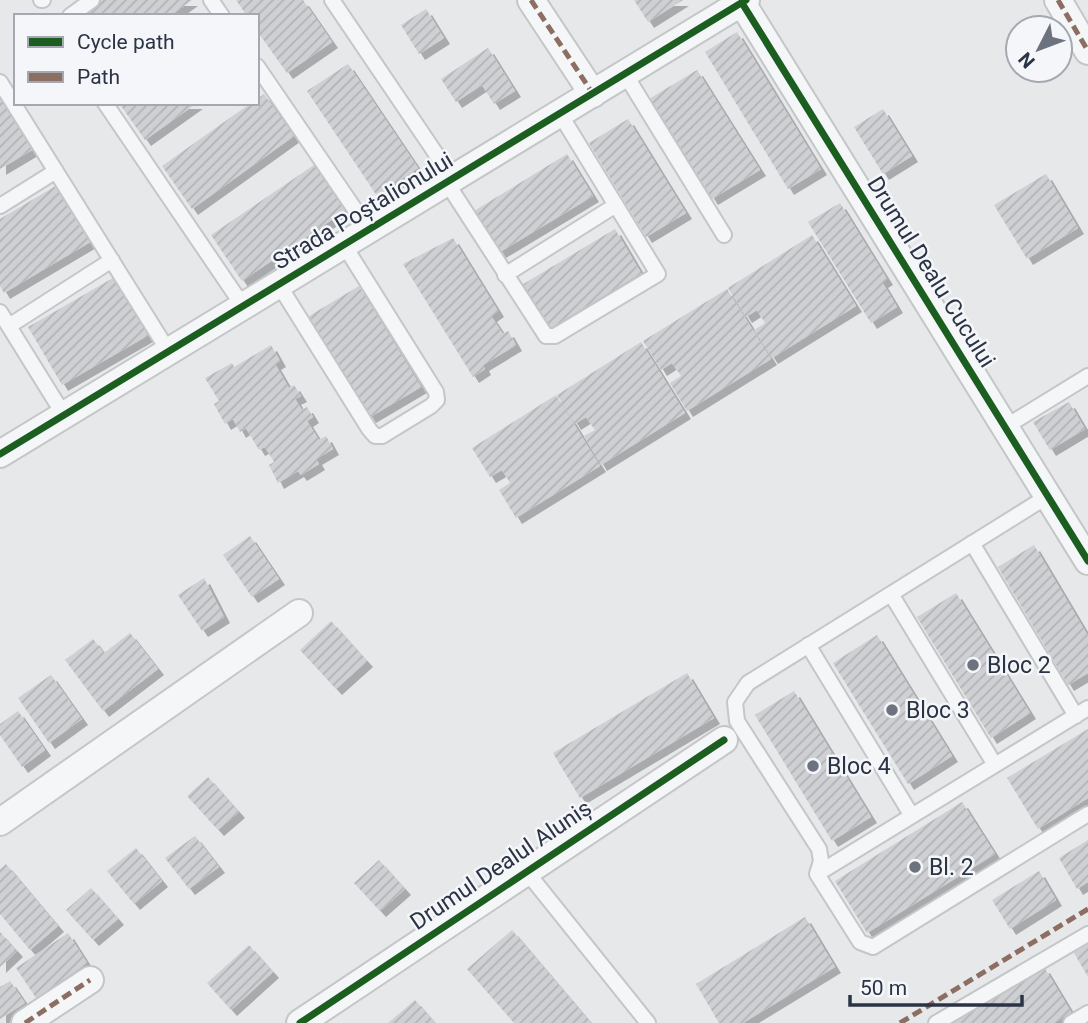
<svg xmlns="http://www.w3.org/2000/svg" width="1088" height="1023" font-family="Roboto,sans-serif">
	<defs>
		<pattern id="building-hatch" width="6" height="6" patternUnits="userSpaceOnUse" patternTransform="scale(1.75)"><rect width="6" height="6" fill="#ced0d3"/><path d="M-1 1l2-2M0 6l6-6M5 7l2-2" fill="none" stroke="#b1b3b6"/></pattern>
		<filter id="shadow"><feDropShadow dx="6" dy="6" stdDeviation="0" flood-color="#0004"/></filter>
	</defs>
	<rect width="100%" height="100%" fill="#e6e8ea"/>
	<path fill="url(#building-hatch)" filter="url(#shadow)" d="M102 0H192L170 16H80Z
		M236 0H303L332 42 287 73 257 31V16H247Z
		M634 0H683L648 22Z
		M426 9 444 38 419 54 401 25Z
		M737 32 821 169 788 189 705 52Z
		M488 48 515 91 494 104 482 85 456 102 441 79Z
		M348 64 418 168 377 196 307 91Z
		M697 70 760 170 712 199 649 99Z
		M264 94 294 136 192 209 162 166 251 103H257V99Z
		M0 97 32 150 0 169Z
		M119 103H197L145 140Z
		M883 109 912 156 883 174 854 127Z
		M628 119 686 213 646 237 589 143Z
		M567 154 593 196 500 252 474 211Z
		M314 165 346 210 242 281 211 235Z
		M1046 174 1078 228 1027 259 994 205Z
		M59 184 92 241 4 293 0 286V219Z
		M840 203 887 279 882 282 897 307 871 323 808 222Z
		M615 229 641 273 547 330 520 286Z
		M812 235 856 306 772 358 754 330 765 323 757 310 746 317 728 288Z
		M453 238 498 311 491 316 503 334 508 331 516 345 483 365 485 369 473 377 403 264Z
		M120 274 154 332 62 385 28 327Z
		M359 286 421 387 370 417 309 316Z
		M727 289 771 359 687 411 670 383 681 376 672 363 661 370 643 341Z
		M641 342 685 413 601 465 584 436 595 430 586 417 575 424 557 395Z
		M271 345 280 361 275 364 289 388 294 385 301 396 295 399 302 410 307 407 313 417 307 421 319 440 326 436 333 449 316 459 319 464 301 475 298 471 278 483 269 465 274 462 265 447 259 450 246 428 240 432 233 419 225 424 214 404 219 401 205 378 232 363 234 367Z
		M556 395 600 466 516 518 499 490 510 483 502 470 490 477 472 448Z
		M1069 402 1085 429 1050 450 1033 422Z
		M250 536 279 579 252 597 223 555Z
		M1034 545 1088 636V673L1068 685 998 567Z
		M204 578 224 617 202 631 178 595Z
		M956 593 1030 713 991 738 917 617Z
		M331 621 367 661 336 689 300 650Z
		M130 633 158 669 103 711 65 660 93 639 104 653Z
		M877 635 952 756 908 784 833 663Z
		M687 673 714 718 580 798 553 753Z
		M51 675 82 719 49 743 18 698Z
		M794 691 871 817 832 841 755 715Z
		M18 711 45 750 22 767 0 735V724Z
		M1088 729V798L1038 829 1007 778Z
		M208 777 239 812 218 830 187 796Z
		M962 802 995 854 867 933 835 881Z
		M195 836 219 867 189 889 165 858Z
		M1088 840V882L1077 889 1059 858Z
		M136 848 162 881 134 904 107 871Z
		M379 860 405 889 380 911 354 883Z
		M6 864 58 926 30 950 0 914V869Z
		M1039 871 1056 900 1010 929 992 900Z
		M91 888 118 919 93 940 66 910Z
		M805 917 835 967 743 1023H719L696 984Z
		M512 930 591 1023H514L467 969Z
		M0 932 17 951 0 967Z
		M68 933 87 963 36 998 16 968Z
		M1088 944V977L1074 953Z
		M249 945 273 972 231 1010 207 983Z
		M1044 967 1071 1012 1054 1023H952Z
		M10 981 25 1003 0 1019V987Z
		M415 1000 435 1023H388Z"/>
	<g fill="none" stroke-linecap="round" stroke-linejoin="round">
		<defs>
			<path id="service" d="M41 0H43
				M211 0 222 16
				M332 0 453 179
				M70 16 92 0
				M257 66 369 230
				M625 74 724 235
				M0 82 169 352
				M105 103 243 306
				M447 183 546 336H555L658 274 560 114
				M0 206 56 171
				M505 275 616 205
				M279 285 369 429 375 436H382L431 406 437 400 436 392 344 245
				M0 312 64 415
				M9 326 112 260
				M1005 427 1088 376
				M1048 496 748 683 735 702 737 721 819 849 821 861 817 874 860 942 873 947 1088 814
				M972 543 1076 716
				M891 594 995 765
				M808 645 912 816
				M526 871 648 1023
				M817 874 1088 708
				M936 1023 1088 934
				M1071 1023 1088 1013"/>
			<path id="minor" d="M531 0 593 94
				M1058 0 1088 51
				M742 3 1088 561
				M0 454 746 0
				M0 822 299 613
				M25 1023 90 980
				M300 1023 724 740"/>
		</defs>
		<use href="#service" stroke="#c4c6c8" stroke-width="18"/>
		<use href="#minor" stroke="#c4c6c8" stroke-width="30"/>
		<use href="#service" stroke="#f5f6f7" stroke-width="14"/>
		<use href="#minor" stroke="#f5f6f7" stroke-width="26"/>
		<path stroke="#8d6e63" stroke-width="5" stroke-dasharray="10 5" stroke-linecap="butt" d="M531 0 593 94
			M1058 0 1088 51
			M25 1023 90 980
			M900 1023 1088 909"/>
		<defs>
			<path id="cycleway" d="M742 3 1088 561
				M0 454 746 0
				M300 1023 724 740"/>
		</defs>
		<use href="#cycleway" stroke="#f4f6f9" stroke-width="11"/>
		<use href="#cycleway" stroke="#1b5e20" stroke-width="7"/>
	</g>
	<g fill="#6c737f" stroke="#f4f6f9" stroke-width="2.5">
		<circle cx="973" cy="665" r="7"/>
		<circle cx="892" cy="710" r="7"/>
		<circle cx="813" cy="766" r="7"/>
		<circle cx="915" cy="867" r="7"/>
	</g>
	<g text-anchor="middle" dominant-baseline="central" stroke-width="5" stroke-linejoin="round" paint-order="stroke">
		<g font-size="23" fill="#2b3445" stroke="#f4f6f9">
			<text transform="translate(363 211) rotate(-31)">Strada Poștalionului</text>
			<text transform="translate(931 272) rotate(58)">Drumul Dealu Cucului</text>
			<text transform="translate(501 865) rotate(-34)">Drumul Dealul Aluniș</text>
		</g>
		<g font-size="23" fill="#2b3445" stroke="#f4f6f9" text-anchor="start">
			<text x="987" y="665">Bloc 2</text>
			<text x="906" y="710">Bloc 3</text>
			<text x="827" y="766">Bloc 4</text>
			<text x="929" y="867">Bl. 2</text>
		</g>
	</g>
	<rect x="14" y="14" width="245" height="91" fill="#f4f6f9" stroke="#a4a8b1" stroke-width="2"/>
	<rect x="28" y="37" width="35" height="10" fill="#1b5e20" stroke="#a4a8b1" stroke-width="2"/>
	<text x="77" y="49" font-size="21" fill="#2b3445">Cycle path</text>
	<rect x="28" y="72" width="35" height="10" fill="#8d6e63" stroke="#a4a8b1" stroke-width="2"/>
	<text x="77" y="84" font-size="21" fill="#2b3445">Path</text>
	<g transform="translate(1039 49) rotate(228)"><circle r="33" fill="#f4f6f9" stroke="#a4a8b1" stroke-width="2"/>
	<path d="M0-5L12 26L0 18L-12 26Z" fill="#6c737f"/>
	<text y="-10" font-size="19" font-weight="bold" text-anchor="middle" fill="#2b3445">N</text>
	</g>
	<path d="M850 995v10h172v-10" fill="none" stroke="#2b3445" stroke-width="3.5"/>
	<text x="860" y="995" font-size="21" fill="#2b3445" stroke="#f4f6f9" stroke-width="5" paint-order="stroke">50 m</text>
</svg>
